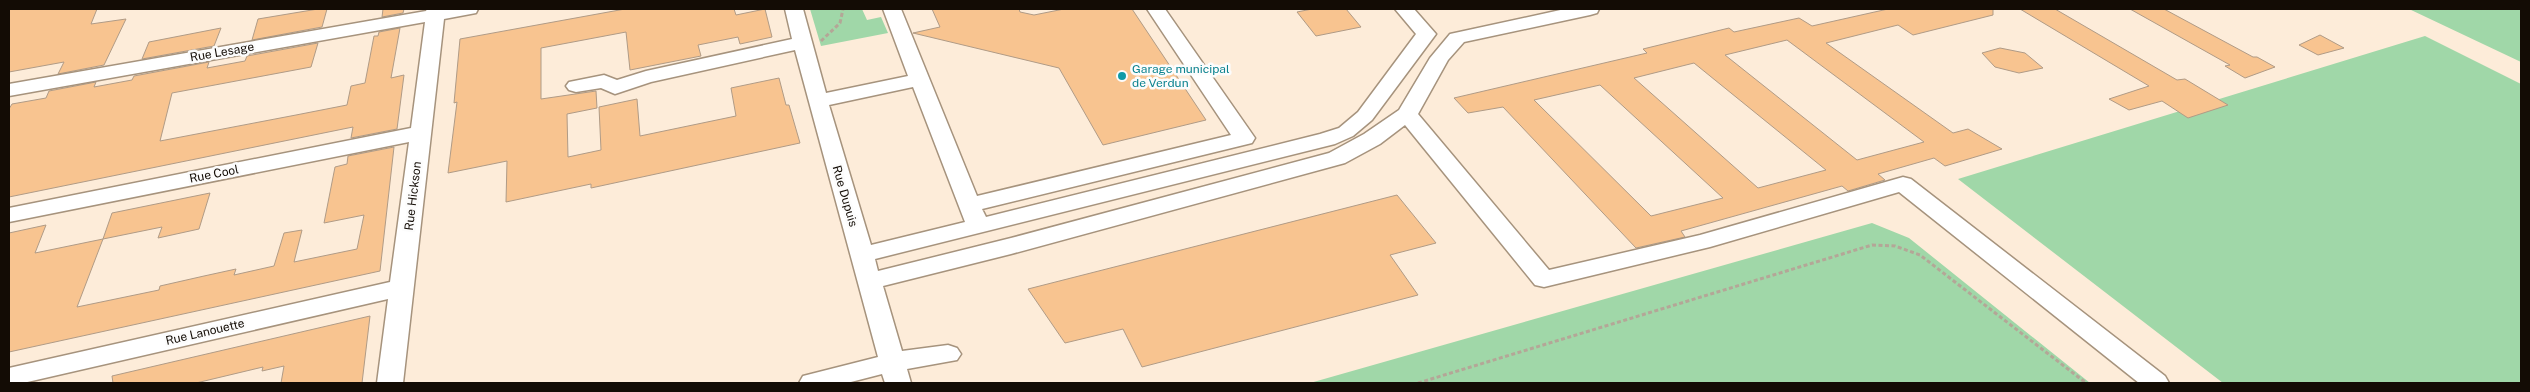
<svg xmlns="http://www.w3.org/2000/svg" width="2530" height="392" font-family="'Public Sans',sans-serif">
	<rect width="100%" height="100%" fill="#fdecd9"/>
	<path fill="#a0d7a8" d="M810 9H862L867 20 881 17 888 33 821 46Z
		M2409 9H2521V62Z
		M2425 36 2521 84V383H2223L1958 179Z
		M1872 223 1909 238 2090 383H1310Z"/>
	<path fill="#f8c490" stroke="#b09b86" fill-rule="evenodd" d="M9 9H97L91 24 126 19 104 65 58 74 64 62 9 72Z
		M318 9H327L322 27 252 40 258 19Z
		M383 9H404L403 13 382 17Z
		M625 9H734L736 15 765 9 772 37 740 44 738 37 698 45 701 56 630 70 626 32 541 48V99L596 91 597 108 567 114 568 157 601 150 599 107 637 99 640 136 736 116 731 88 779 78 786 105H789L800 143 591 188V184L506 202 507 161 448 173 457 102 454 103 460 39Z
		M932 9H1019L1020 12 1034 15 1064 9H1132L1206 120 1103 145 1059 68 913 33 940 27Z
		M1312 9H1346L1361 27 1316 36 1297 12Z
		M1888 9H1993V15L1913 35 1898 25 1826 43 1953 133 1968 129 2002 149 1945 166 1934 158 1878 174 1885 180 1848 191 1842 186 1681 231 1685 237 1636 248 1503 107 1468 113 1454 98 1647 53 1643 49 1729 28 1734 32 1799 18 1812 26ZM1787 40 1924 142 1857 160 1725 55ZM1694 63 1826 170 1758 188 1634 78ZM1600 85 1723 198 1651 216 1534 100Z
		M2020 9H2055L2177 80 2185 79 2228 105 2188 118 2162 101 2129 110 2109 99 2149 86Z
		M2130 9H2164L2253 57H2257L2275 67 2245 78 2225 66 2230 65Z
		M221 28 214 46 142 59 149 42Z
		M400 28 391 78 404 75 397 129 351 138 353 127 9 197V109L12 104 46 98 49 91 96 82 94 87 132 80 134 76 209 62 207 68 245 61 247 56 318 43 311 67 172 93 160 141 296 115 347 105 351 86 365 83 374 36H378L379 32Z
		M2320 35 2344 48 2318 55 2299 45Z
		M2000 48 2025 53 2043 68 2019 73 1995 67 1982 53Z
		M394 147 380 271 9 352V233L46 225 35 253 103 239 77 307 159 290 160 286 204 276 236 269 234 275 274 266 284 233 302 230 294 262 357 249 364 215 324 223 335 167 347 164 348 156Z
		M210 193 199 229 158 238 162 227 103 239 112 213Z
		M1397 195 1436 243 1390 255 1418 295 1142 367 1123 329 1065 343 1028 289Z
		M370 316 362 383H281L284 366 262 371 263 367 196 383H113L112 376Z"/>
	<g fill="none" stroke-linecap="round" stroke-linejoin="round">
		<defs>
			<path id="minor" d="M427 9H478L476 13 444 19 403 383H377L388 299 23 383H9V368L390 282 409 142 9 222V208L411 128 425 22 9 96V84L426 11Z
				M785 9H803L826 93 908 76 883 9H901L977 196 1231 135 1147 9H1165L1255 138 1252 143 982 209 986 217 1320 134 1339 128 1358 112 1416 34 1395 9H1414L1436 34 1372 120 1353 136 1335 144 875 259 878 271 1011 238 1329 153 1364 134 1399 110 1430 58 1450 34 1565 9H1599L1597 13 1590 15 1464 42 1448 60 1418 114 1549 270 1700 235 1903 177 1911 179 2165 376 2169 383H2139L1899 192 1710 247 1544 287 1535 285 1405 125 1380 144 1345 163 1011 254 883 286 902 351 948 345 957 348 961 354 957 360 907 369 911 383H885L882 374 847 383H799L803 376 878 357 795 50 651 82 615 94 601 88 576 92 569 90 566 86 569 82 604 75 617 80 646 71 792 39ZM913 87 965 222 871 245 829 105Z"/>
		</defs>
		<use href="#minor" stroke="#a6937d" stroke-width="3"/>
		<path stroke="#b4a697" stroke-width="3" stroke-dasharray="4 2.5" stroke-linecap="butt" d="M821 41 840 23 843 9
			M1418 383 1872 245 1895 246 1920 255 2086 383"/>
		<use href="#minor" fill="#fff" fill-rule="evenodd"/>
	</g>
	<circle fill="#0f9aa8" stroke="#fcfcfc" stroke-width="2" cx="1122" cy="76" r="5"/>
	<g text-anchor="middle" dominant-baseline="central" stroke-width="5" stroke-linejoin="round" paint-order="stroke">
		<g font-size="12" fill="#130c05" stroke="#fcfcfc">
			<text transform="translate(222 52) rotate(-10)">Rue Lesage</text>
			<text transform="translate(214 174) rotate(-11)">Rue Cool</text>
			<text transform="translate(413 196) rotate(-83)">Rue Hickson</text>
			<text transform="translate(845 196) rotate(74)">Rue Dupuis</text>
			<text transform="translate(205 332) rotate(-13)">Rue Lanouette</text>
		</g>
		<g font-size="12" fill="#0d838f" stroke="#fcfcfc" text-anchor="start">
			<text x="1132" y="69">Garage municipal<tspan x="1132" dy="14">de Verdun</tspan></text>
		</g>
	</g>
	<rect width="2530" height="392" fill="none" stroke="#130c05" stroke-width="20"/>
</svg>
